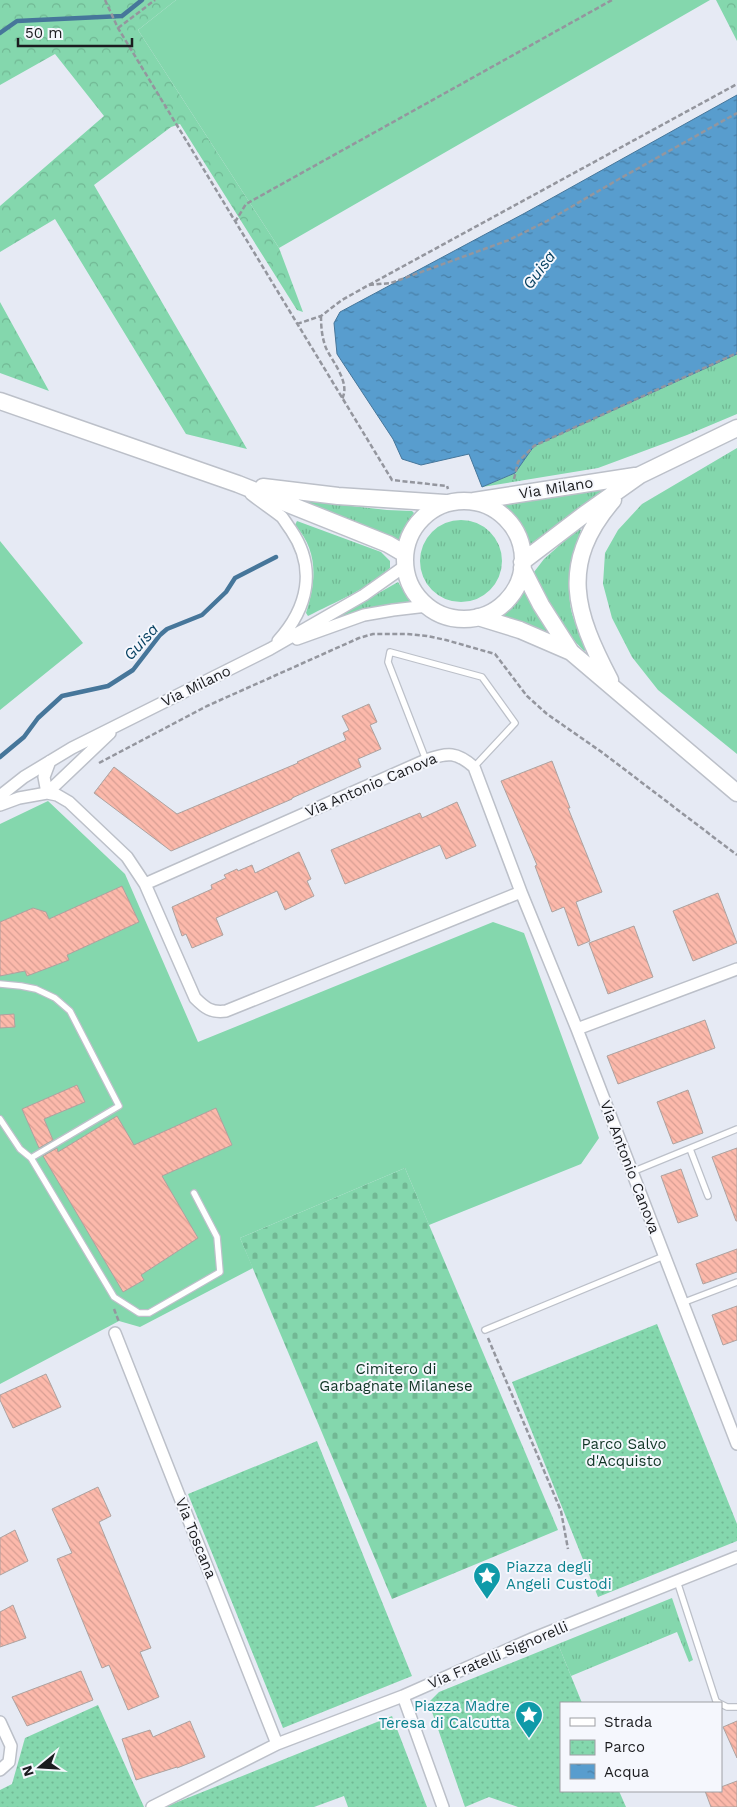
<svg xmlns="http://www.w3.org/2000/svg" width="737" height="1807" font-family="'Work Sans',sans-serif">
	<defs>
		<pattern id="grass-tufts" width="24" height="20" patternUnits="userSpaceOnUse" patternTransform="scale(1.25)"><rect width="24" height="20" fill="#84d7ad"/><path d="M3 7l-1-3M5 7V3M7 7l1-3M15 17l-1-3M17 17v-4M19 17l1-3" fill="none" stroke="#71b894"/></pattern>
		<pattern id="forest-crowns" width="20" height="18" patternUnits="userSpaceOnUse" patternTransform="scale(1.25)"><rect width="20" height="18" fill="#84d7ad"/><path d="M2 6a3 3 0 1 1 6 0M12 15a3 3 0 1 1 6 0" fill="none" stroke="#71b894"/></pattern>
		<pattern id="cemetery-stones" width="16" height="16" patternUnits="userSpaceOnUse" patternTransform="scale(1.25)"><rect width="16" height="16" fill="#84d7ad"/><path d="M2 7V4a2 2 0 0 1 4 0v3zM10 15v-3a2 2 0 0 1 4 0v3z" fill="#71b894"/></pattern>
		<pattern id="park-dots" width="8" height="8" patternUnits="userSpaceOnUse" patternTransform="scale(1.25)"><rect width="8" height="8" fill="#84d7ad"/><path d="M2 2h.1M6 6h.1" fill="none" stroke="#71b894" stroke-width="1.8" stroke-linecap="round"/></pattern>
		<pattern id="water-ripples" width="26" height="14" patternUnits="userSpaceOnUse" patternTransform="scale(1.25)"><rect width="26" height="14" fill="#589dce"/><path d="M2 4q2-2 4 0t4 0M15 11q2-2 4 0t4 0" fill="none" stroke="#487fa7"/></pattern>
		<pattern id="building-back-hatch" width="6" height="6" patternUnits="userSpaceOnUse" patternTransform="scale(1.25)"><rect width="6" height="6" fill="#fcb9ab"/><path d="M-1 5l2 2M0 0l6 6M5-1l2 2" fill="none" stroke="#d79e93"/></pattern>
	</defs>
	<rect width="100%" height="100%" fill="#e6eaf4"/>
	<path fill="url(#grass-tufts)" d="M737 354V414L687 435 598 468 482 487 515 473 534 446Z
		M737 448V754L658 690 632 657 612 618 603 584 605 553 618 530 642 504Z
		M604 488V494L528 552C524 531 515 516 496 505Z
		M308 501 387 510 412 511 414 513 406 525 398 542 305 502Z
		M420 561a41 41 0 1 1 82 0a41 41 0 1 1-82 0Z
		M297 521 381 552 390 561V568C368 589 335 602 308 616L306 613C316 581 319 552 295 525Z
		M579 528 581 530C573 553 567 578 570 602 571 618 581 635 588 649L584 651C562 629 544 600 534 572L544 559Z
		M398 582 411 602 364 609 331 620V618L340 615Z
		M522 588 525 589 553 635 551 638 498 618 512 604Z
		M672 1598 693 1660 689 1662 677 1632 571 1676 558 1644Z"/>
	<path fill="url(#forest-crowns)" d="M0 0H176L138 30 279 248 303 312 297 310 180 124 171 127 94 185 247 449 186 434 55 219 0 252V206L104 116 55 54 0 85Z
		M716 0H737V41Z
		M0 302 49 391 0 373Z"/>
	<path fill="url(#cemetery-stones)" d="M405 1168 558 1530 392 1599 240 1238Z"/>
	<path fill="url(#park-dots)" d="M657 1324 737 1524V1541L598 1597 512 1382Z
		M317 1441 412 1676 283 1728 188 1494Z
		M558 1644 582 1703H561V1791H619L626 1807H518L489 1797 465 1807 430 1706V1701L439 1692Z
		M98 1705 144 1807H0V1790L12 1784 25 1738Z
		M392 1716 427 1807H348L344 1796 314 1807H165Z"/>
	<path fill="#84d7ad" d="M176 0H710L279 248 138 30Z
		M0 541 83 643 0 710Z
		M48 801 125 874 198 1042 493 922 524 933 599 1138 581 1164 429 1225 405 1168 240 1238 253 1268 140 1327 119 1321 0 1384V824Z"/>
	<path fill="url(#water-ripples)" stroke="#46769a" d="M737 95V354L534 446 515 473 482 487 469 454 421 465 402 459 393 439 337 354 334 323 340 312 525 213Z"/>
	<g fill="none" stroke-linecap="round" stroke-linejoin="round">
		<path stroke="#46769a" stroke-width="4.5" d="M0 33 17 21 122 16 142 0
			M0 757 24 737 38 718 62 696 108 686 133 670 160 635 167 629 202 615 226 592 235 578 276 557"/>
	</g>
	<path fill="url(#building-back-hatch)" stroke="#ada29f" d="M369 704 377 722 370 725 381 749 358 759 361 767 292 798V799L171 851 94 793 114 767 177 814 298 763 297 762 346 740 343 733 349 730 342 716Z
		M552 761 570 808H568L602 892 576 902 590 941 578 946 564 907 552 912 535 866 537 865 501 781Z
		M457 802 476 846 446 859 440 845 345 884 331 850 420 813 422 818Z
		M299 852 311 879 307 881 314 896 285 910 277 891 216 918 223 935 192 948 186 934 182 936 172 907 212 889 211 885 226 878 224 875 237 869 238 871 252 865 255 873Z
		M122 886 139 922 67 955 69 960 27 976 25 971 0 976V922L33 908 46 912 49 919Z
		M718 893 737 943 693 961 673 911Z
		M634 926 653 977 608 994 589 943Z
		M14 1014 15 1027 0 1028V1015Z
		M705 1020 715 1048 618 1084 607 1056Z
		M77 1085 85 1102 44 1119 53 1140 39 1148 22 1109Z
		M688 1090 703 1133 673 1144 657 1102Z
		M216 1108 232 1145 162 1176 198 1238 141 1275 144 1280 123 1292 43 1156 57 1148 58 1152 117 1116 134 1145Z
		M737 1148V1221H736L712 1157Z
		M681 1169 698 1216 678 1223 661 1176Z
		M737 1249V1272L703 1284 696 1264Z
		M737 1306V1340L723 1345 712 1315Z
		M46 1374 61 1407 13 1428 0 1400V1395Z
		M98 1487 111 1516 99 1522 151 1648 140 1652 159 1697 128 1710 109 1665 102 1668 57 1559 72 1553 52 1509Z
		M15 1530 28 1561 0 1575V1538Z
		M13 1605 26 1638 0 1647V1612Z
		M81 1671 93 1700 27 1726 12 1697Z
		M190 1721 205 1757 177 1768V1767L136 1780 122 1739 150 1730 153 1737Z
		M737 1721V1758L723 1727Z
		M737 1781V1807H711L705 1791H721V1787Z"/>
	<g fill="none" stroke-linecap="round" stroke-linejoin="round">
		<defs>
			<path id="lane" d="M426 760 388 662 390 652 482 677 515 723 474 767
				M0 984 21 986 36 989 55 998 70 1011 119 1106 31 1158
				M0 1119 20 1149 31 1158 114 1297 139 1313H149L220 1272 217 1237 194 1193
				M690 1149 708 1196
				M632 1172 737 1129
				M682 1303 737 1282
				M485 1330 664 1256
				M677 1581 716 1701 719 1703
				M721 1704 727 1707H737"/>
			<path id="street" d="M251 494C261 502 272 509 282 517 285 521 288 526 291 530 317 568 308 608 278 641
				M297 639 364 615 393 610 427 606
				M47 793 57 795 69 802 127 857 145 884 195 998C205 1008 211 1013 226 1011L521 892 577 1029 737 1444
				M47 793 44 777 50 761
				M0 796 24 777 72 748 270 649 364 595 405 566
				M0 805 19 798 47 793 110 733
				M145 884 426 760C448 752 457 752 474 767L521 892
				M577 1029 737 969
				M115 1333 277 1744
				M403 1696 443 1807
				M0 1722 11 1746 9 1762 0 1770
				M152 1807 277 1744 403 1696 534 1638 737 1557"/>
			<path id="secondary" d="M0 401 238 484 388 544 405 554
				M263 487 338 496 445 503
				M474 501 635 476
				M405 560a59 59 0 1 1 118 0a59 59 0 1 1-118 0Z
				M522 562 585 514 640 475 737 428
				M522 568 541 605 571 652
				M478 617 520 630 571 652 737 793
				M610 680C575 613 558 564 613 500"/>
		</defs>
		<use href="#lane" stroke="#bcc0c9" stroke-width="8"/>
		<use href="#street" stroke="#bcc0c9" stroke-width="14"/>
		<use href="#secondary" stroke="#bcc0c9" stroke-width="19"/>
		<path stroke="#94969e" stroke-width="2.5" stroke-dasharray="5 2.5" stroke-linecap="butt" d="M105 0 118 28 392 480 447 486 448 489
			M118 28 155 0
			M235 222 246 204 612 0
			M369 285 391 283 509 240 547 221 619 179 737 113
			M321 316C321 327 322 338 326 348 332 361 351 383 342 399
			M297 324 321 316 342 300 367 286 737 84
			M514 479 518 462 534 446 737 353
			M99 763 207 706 359 638 373 634H407L427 636 446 640 495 654 527 696 547 714 603 753 737 855
			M114 1309 119 1322
			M488 1338 561 1511 568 1549"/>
		<use href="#lane" stroke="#fff" stroke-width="5.5"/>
		<use href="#street" stroke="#fff" stroke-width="11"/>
		<use href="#secondary" stroke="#fff" stroke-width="16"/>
	</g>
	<defs>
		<symbol id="sight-pin" viewBox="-11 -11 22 30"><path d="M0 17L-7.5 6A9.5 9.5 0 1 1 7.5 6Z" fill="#0f9aa8" stroke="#f5f7fd"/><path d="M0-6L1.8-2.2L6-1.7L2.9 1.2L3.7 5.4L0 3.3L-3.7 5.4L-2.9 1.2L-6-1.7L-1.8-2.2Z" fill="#fff"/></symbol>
	</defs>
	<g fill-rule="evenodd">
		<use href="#sight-pin" x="471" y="1560" width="32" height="43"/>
		<use href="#sight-pin" x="513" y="1699" width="32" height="43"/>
	</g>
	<g text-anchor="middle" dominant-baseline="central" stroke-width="4" stroke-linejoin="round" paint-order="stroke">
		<g font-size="15" fill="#1b1c1f" stroke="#f5f7fd">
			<text transform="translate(556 488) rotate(-9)">Via Milano</text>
			<text transform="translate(196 686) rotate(-26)">Via Milano</text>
			<text transform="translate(371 785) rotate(-23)">Via Antonio Canova</text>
			<text transform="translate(630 1167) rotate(69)">Via Antonio Canova</text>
			<text transform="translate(196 1538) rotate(68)">Via Toscana</text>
			<text transform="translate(498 1655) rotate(-23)">Via Fratelli Signorelli</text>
		</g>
		<g font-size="15" fill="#0f3424" stroke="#f5f7fd">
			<text x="396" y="1369">Cimitero di<tspan x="396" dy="17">Garbagnate Milanese</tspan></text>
			<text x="624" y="1444">Parco Salvo<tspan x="624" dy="17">d'Acquisto</tspan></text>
		</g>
		<g font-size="15" fill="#0d838f" stroke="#f5f7fd" text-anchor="start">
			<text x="506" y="1567">Piazza degli<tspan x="506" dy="17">Angeli Custodi</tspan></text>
			<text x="510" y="1706" text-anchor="end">Piazza Madre<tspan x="510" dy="17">Teresa di Calcutta</tspan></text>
		</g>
		<g font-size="16" font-style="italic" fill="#084262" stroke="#f5f7fd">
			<text transform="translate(539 270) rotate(-53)">Guisa</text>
			<text transform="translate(141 642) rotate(-48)">Guisa</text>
		</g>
	</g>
	<rect x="560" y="1702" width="162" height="90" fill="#f5f7fd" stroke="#9e9fa4"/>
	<rect x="570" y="1718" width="25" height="8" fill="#ffffff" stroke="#9e9fa4"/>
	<text x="604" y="1727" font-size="15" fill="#1b1c1f">Strada</text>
	<rect x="570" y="1740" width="25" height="15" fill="url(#park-dots)" stroke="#9e9fa4"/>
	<text x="604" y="1752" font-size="15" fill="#1b1c1f">Parco</text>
	<rect x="570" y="1764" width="25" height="15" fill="url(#water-ripples)" stroke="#9e9fa4"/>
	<text x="604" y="1777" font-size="15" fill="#1b1c1f">Acqua</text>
	<g transform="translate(40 1767) rotate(252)" stroke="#f5f7fd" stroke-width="4" paint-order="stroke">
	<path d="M0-4L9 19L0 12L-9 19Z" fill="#1b1c1f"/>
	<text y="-8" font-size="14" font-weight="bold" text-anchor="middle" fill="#1b1c1f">N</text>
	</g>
	<path d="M18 38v8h114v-8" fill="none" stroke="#1b1c1f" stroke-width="2.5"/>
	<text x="25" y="38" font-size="15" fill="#1b1c1f" stroke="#f5f7fd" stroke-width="4" paint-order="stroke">50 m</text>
</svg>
